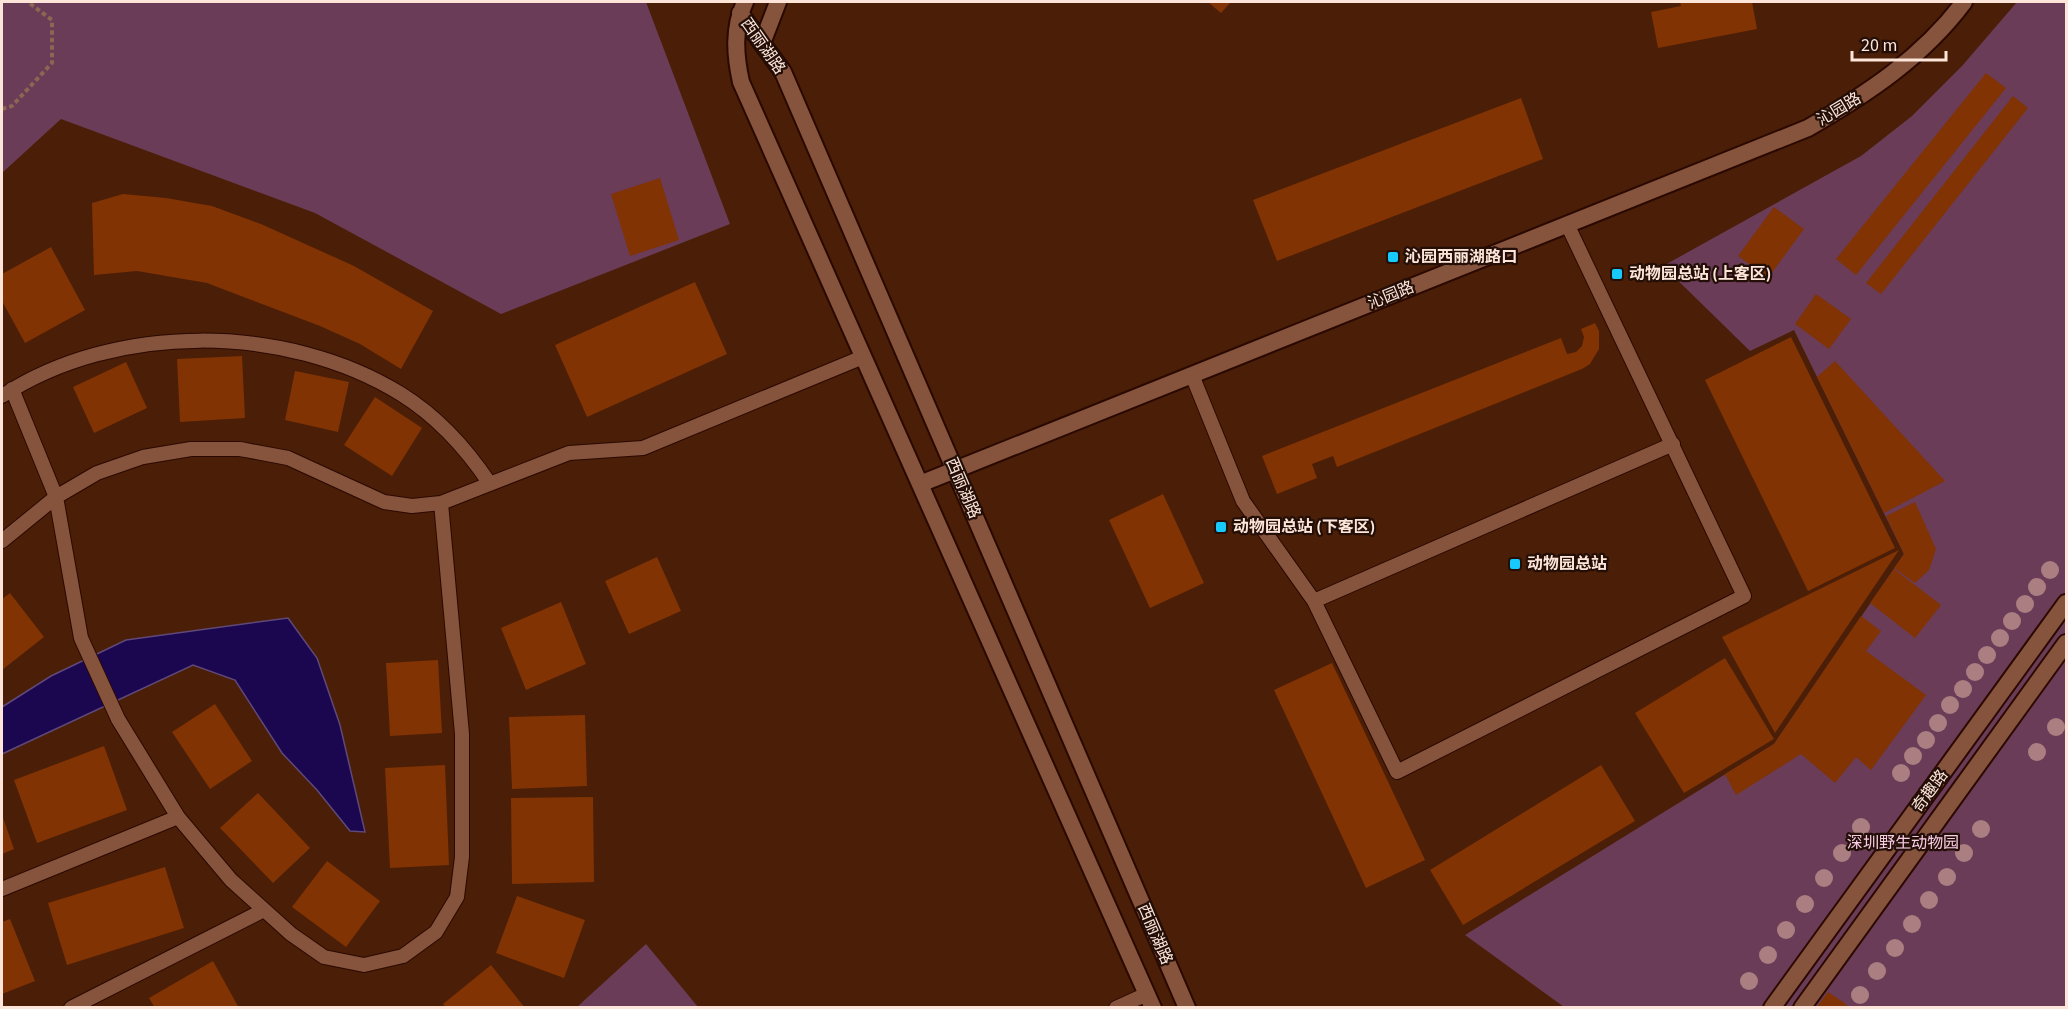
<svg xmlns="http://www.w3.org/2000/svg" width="2068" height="1009" font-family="'Source Sans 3','Noto Sans SC',sans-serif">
	<rect width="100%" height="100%" fill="#4b1e07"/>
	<path fill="#6a3c57" d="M2 2H646L730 224 501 314 315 213 61 119 2 173Z
		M2017 2H2066V1007H1564L1465 935 1774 744 1904 554 1794 330 1750 351 1663 266 1861 156 1912 116 1962 66Z
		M646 944 698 1007H577Z"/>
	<path fill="#1b0650" stroke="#5f4979" stroke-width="1.5" d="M288 618 317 658 340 725 365 832 350 831 317 790 282 753 235 680 193 665 2 754V707L51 676 126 640Z"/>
	<path fill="#813303" d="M1208 2H1231L1221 13Z
		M1680 2H1752L1757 29 1658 48 1651 12 1681 6Z
		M1986 73 2006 88 1856 275 1836 259Z
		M2013 96 2028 108 1881 294 1866 283Z
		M1521 98 1543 159 1277 261 1253 200Z
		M660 178 679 240 630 256 611 194Z
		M123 194 166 198 212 206 261 224 354 266 433 311 401 369 360 344 320 326 207 283 137 271 94 275 92 203Z
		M1774 207 1804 229 1768 278 1738 256Z
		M51 247 85 310 25 343 2 301V274Z
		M695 282 727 354 587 417 555 345Z
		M1816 294 1851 319 1829 349 1795 324Z
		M1595 323 1599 331V349L1590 364 1582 369 1337 467 1333 456 1312 464 1317 478 1277 494 1262 456 1561 338 1567 354 1576 352 1582 346 1584 337 1581 329Z
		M1791 337 1895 548 1808 591 1705 380Z
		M242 356 245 418 180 422 177 359Z
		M1835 361 1945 481 1884 513 1817 377Z
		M126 362 147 408 94 433 73 387Z
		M295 371 349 382 338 432 285 420Z
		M375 397 422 428 392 476 344 445Z
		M1163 494 1204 583 1150 608 1109 520Z
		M1915 502 1936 549 1929 570 1915 583 1894 568 1904 554 1886 516Z
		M1899 550 1775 733 1722 637Z
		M657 557 681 611 629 634 605 581Z
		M1894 569 1941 605 1915 638 1870 603Z
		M10 593 44 637 2 670V599Z
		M561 602 586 664 526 690 501 628Z
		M1861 616 1881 631 1866 651 1926 695 1871 770 1856 757 1835 783 1801 754 1736 795 1725 774 1774 744Z
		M1725 658 1774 739 1684 793 1635 713Z
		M438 660 442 733 390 736 386 663Z
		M1332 663 1425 860 1366 888 1274 690Z
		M215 704 252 761 210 789 172 732Z
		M585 715 587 786 512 789 509 717Z
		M104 746 127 810 37 843 14 780Z
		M445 765 449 865 390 868 385 768Z
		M1601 765 1635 821 1463 925 1430 870Z
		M258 793 310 848 273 883 220 828Z
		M593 797 594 882 512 884 511 798Z
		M2 815 14 849 2 854Z
		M327 861 380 901 346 947 292 907Z
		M165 867 184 928 67 965 48 903Z
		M517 896 585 920 564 978 496 953Z
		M10 919 35 981 2 994V922Z
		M213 961 239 1008H155L149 998Z
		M491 965 525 1008H446L443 1004Z
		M1828 992 1843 1002 1850 1008H1816Z"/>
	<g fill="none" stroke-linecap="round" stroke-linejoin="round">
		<defs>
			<path id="service" d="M1567 224 1744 596 1397 772 1314 601 1673 444
				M1192 375 1243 501 1314 601
				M12 389 56 497 81 638 118 719 178 817 231 880 291 934 324 957 364 965 403 956 436 932 457 897 462 857V734L441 503
				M2 396C115 322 286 323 401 394 438 417 466 448 490 484
				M2 541 56 497 97 473 143 457 191 449H240L288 458 384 502 412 506 441 503 569 453 643 448 863 357
				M2 889 178 817
				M71 1008 264 910
				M1116 1008 1147 994"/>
			<path id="minor" d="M1772 1008 2066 603
				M1802 1008 2066 643"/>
			<path id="tertiary" d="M745 2C733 28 735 55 741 82L1153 1008
				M740 13 783 72 1187 1008
				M763 41 778 2
				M920 484 1808 128C1867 94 1923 57 1964 2"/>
		</defs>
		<use href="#service" stroke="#2a0900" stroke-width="16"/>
		<use href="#minor" stroke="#2a0900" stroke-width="20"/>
		<use href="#tertiary" stroke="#2a0900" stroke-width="20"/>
		<path stroke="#8b6653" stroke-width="4" stroke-dasharray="4.5 3" stroke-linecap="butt" d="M2 109 12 106 52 63V20L28 2"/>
		<use href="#service" stroke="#86533d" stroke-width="14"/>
		<use href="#minor" stroke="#86533d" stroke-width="16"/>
		<use href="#tertiary" stroke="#86533d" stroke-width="16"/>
	</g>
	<g fill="#ab7e81">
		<circle cx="2050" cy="570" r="9"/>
		<circle cx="2037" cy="587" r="9"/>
		<circle cx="2025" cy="604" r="9"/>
		<circle cx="2012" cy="621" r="9"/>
		<circle cx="2000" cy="638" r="9"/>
		<circle cx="1987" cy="655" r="9"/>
		<circle cx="1975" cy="672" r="9"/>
		<circle cx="1963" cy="689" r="9"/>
		<circle cx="1950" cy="705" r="9"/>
		<circle cx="1938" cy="723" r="9"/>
		<circle cx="2056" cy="727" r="9"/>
		<circle cx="1926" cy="740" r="9"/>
		<circle cx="2037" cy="752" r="9"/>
		<circle cx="1913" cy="756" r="9"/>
		<circle cx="1901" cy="773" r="9"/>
		<circle cx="1861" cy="827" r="9"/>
		<circle cx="1981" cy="829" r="9"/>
		<circle cx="1842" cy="853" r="9"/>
		<circle cx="1964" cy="853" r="9"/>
		<circle cx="1947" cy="877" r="9"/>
		<circle cx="1824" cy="878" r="9"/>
		<circle cx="1929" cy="900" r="9"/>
		<circle cx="1805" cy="904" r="9"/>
		<circle cx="1912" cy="924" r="9"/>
		<circle cx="1786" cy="930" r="9"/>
		<circle cx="1895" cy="948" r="9"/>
		<circle cx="1768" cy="955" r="9"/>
		<circle cx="1877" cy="971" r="9"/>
		<circle cx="1749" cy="981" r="9"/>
		<circle cx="1860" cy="995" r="9"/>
	</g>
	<g fill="#18cafc" stroke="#230f07" stroke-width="2">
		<rect x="1387" y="251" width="12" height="12" rx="3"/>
		<rect x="1611" y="268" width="12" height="12" rx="3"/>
		<rect x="1215" y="521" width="12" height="12" rx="3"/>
		<rect x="1509" y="558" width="12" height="12" rx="3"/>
	</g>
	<g text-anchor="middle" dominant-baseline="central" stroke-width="4.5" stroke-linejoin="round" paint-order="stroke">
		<g font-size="16" fill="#fde5da" stroke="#230f07">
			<text transform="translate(763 46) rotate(55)">西丽湖路</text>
			<text transform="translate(1839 109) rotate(-31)">沁园路</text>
			<text transform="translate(1391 295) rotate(-22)">沁园路</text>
			<text transform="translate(963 488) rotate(67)">西丽湖路</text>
			<text transform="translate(1930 791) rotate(-54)">奇趣路</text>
			<text transform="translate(1155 934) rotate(67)">西丽湖路</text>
		</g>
		<g font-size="16" font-weight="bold" fill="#fde5da" stroke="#230f07" text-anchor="start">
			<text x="1405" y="257">沁园西丽湖路口</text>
			<text x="1629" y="274">动物园总站 (上客区)</text>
			<text x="1233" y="527">动物园总站 (下客区)</text>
			<text x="1527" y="564">动物园总站</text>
		</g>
		<g font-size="16" fill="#f9cce5" stroke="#230f07">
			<text x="1903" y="843">深圳野生动物园</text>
		</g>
	</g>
	<rect width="2068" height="1009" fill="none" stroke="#fde5da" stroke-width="6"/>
	<path d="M1852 51v9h94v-9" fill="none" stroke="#fde5da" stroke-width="3"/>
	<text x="1861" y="51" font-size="18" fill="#fde5da" stroke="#230f07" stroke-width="4.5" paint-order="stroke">20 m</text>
</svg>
